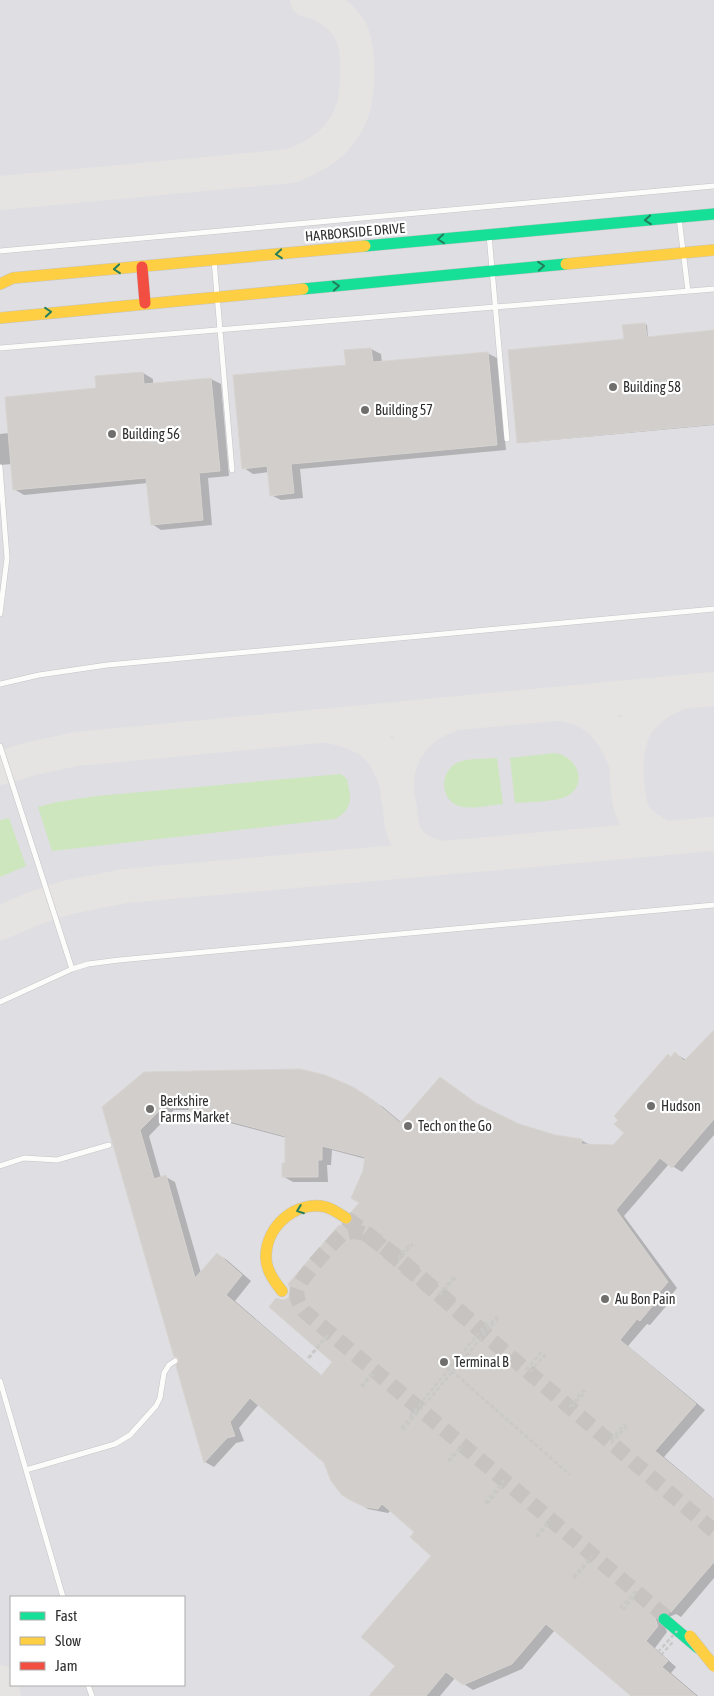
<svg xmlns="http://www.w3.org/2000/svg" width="714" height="1696" font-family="'Asap Condensed',sans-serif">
	<rect width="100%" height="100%" fill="#ece8e4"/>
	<path fill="#dfdee2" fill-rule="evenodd" d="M0 0H714V1696H0ZM11 1597H184V1685H11Z"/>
	<path fill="#cee6be" d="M554 753C575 755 589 781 569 795 560 802 528 802 515 803L510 758Z
		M497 758 503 804C491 805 476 809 464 807 440 805 437 771 459 762 468 758 487 759 497 758Z
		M341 774 347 779C351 798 354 808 335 819L61 850 52 851 38 807 57 802 97 796Z
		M9 818 26 866 0 877V820Z"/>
	<path fill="#0003" fill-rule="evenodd" d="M645 324 647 325 648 338 714 332V425L520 443 518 442 625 340Z
		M371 349 381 354 382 363 487 353 497 358 506 450 300 469 303 498 281 500 271 495 269 472 253 474 244 468 347 366 346 351Z
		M143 373 153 379V384L211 379 221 384 229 476 208 478 212 525 161 530 152 524 148 483 24 495 14 489 12 464 0 465V434L9 433 98 389 97 377Z
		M714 1030V1135L682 1172 669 1164 624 1216 677 1288 666 1302 668 1304 650 1325 647 1324 628 1346 705 1410 664 1457 714 1499V1578L681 1617 676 1614 667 1618 664 1624 667 1632 655 1648 676 1667 671 1673 698 1696H633L555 1630 522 1669 473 1690 455 1678 440 1696H370L396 1666 432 1555 416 1532 391 1510 388 1513 368 1509 358 1503 325 1462 259 1404 239 1428 244 1441 236 1443 214 1467 205 1462 177 1366 180 1359 175 1356 104 1108 362 1094 383 1107 402 1123 481 1107 518 1125 554 1136 581 1140 590 1145 614 1146 626 1133 672 1058 676 1054 686 1060ZM174 1110H191L200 1115 287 1138 286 1165 284 1177 293 1182H328L327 1165H331L332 1150 366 1159 361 1202 355 1224 346 1229 289 1299 283 1302 334 1362 322 1376 235 1301 251 1281 227 1260 217 1254 201 1273 175 1182 166 1177 161 1178 149 1136Z"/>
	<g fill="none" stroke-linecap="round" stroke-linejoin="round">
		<path stroke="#e6e4e2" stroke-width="34" d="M0 193 291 166C310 158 328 150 341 132 346 125 352 114 354 105 358 85 360 48 350 30 341 15 323 3 307 0
			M562 704C597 708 615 733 626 763
			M333 727C372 736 384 747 397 785
			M0 768 30 759 76 749 714 689
			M665 838C633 823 629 813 627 779 624 737 636 711 676 694
			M441 858C429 854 418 852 410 842 402 834 401 820 400 809 399 802 397 794 397 786 396 754 418 725 449 716
			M0 923 35 908 69 897 125 886 714 834
			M0 1682 4 1696"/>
	</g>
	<path fill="#d1cecb" stroke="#d7d4d0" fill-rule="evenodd" d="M645 323 647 337 714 330V424L517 443 508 350 624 339 622 325Z
		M371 348 373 362 488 352 497 445 291 464 294 493 270 496 267 466 242 469 233 375 346 365 344 350Z
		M143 372 144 384 211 378 220 471 199 473 203 520 151 525 146 478 13 490 5 397 96 388 95 376Z
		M714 1030V1119L672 1168 660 1158 616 1210 668 1282 657 1295 660 1297 640 1321 637 1319 620 1340 696 1404 655 1451 714 1500V1562L671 1612 665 1610 657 1613 655 1618 658 1626 646 1641 668 1661 662 1667 696 1696H631L546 1624 512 1664 463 1685 446 1672 426 1696H369L395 1666 361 1637 431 1556 410 1537 414 1532 382 1504 378 1509 365 1507 350 1500 342 1495 331 1481 324 1463 250 1398 230 1422 235 1436 227 1438 204 1463 176 1366 179 1360 177 1357H174L102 1107 144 1072 300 1069 325 1075 353 1087 373 1100 400 1123 440 1077 476 1103 519 1124 555 1135 582 1139 581 1144 613 1145 624 1133 614 1124 618 1120 614 1116 668 1054 671 1057 675 1052 684 1061ZM190 1105 189 1110 285 1136V1163H282V1177H318V1160H322V1146L365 1157 363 1171 351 1198 359 1203 352 1211 355 1218 354 1223 346 1227 339 1225 288 1284 291 1290 288 1298 283 1300 276 1298 269 1307 332 1362 321 1376 226 1295 242 1275 217 1253 195 1278 166 1175 154 1179 140 1130 164 1106Z"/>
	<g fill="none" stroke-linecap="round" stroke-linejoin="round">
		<path stroke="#c6c3c0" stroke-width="15" stroke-dasharray="15 8" stroke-linecap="butt" d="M666 1617 305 1312C300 1306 296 1299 297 1291 299 1279 331 1245 341 1235 352 1230 360 1231 371 1237L714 1531"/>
		<path stroke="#c6c3c0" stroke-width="16" stroke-dasharray="16 8" stroke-linecap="butt" d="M346 1218 398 1258 491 1339"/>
		<defs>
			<path id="lane" d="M679 218 688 291
				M489 235 507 439
				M0 251 714 186
				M214 260 232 470
				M0 348 714 289
				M0 467 7 558 0 614
				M0 684 39 675 107 665 714 609
				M0 746 72 969
				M0 1002 72 969 88 964 119 960 714 905
				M0 1166 24 1158 57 1160 109 1145
				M0 1381 63 1597
				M26 1470 115 1444 130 1435 156 1406 160 1398 164 1373 169 1365 175 1361
				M88 1685 92 1696"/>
			<path id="fast" d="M365 246 714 214
				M303 289 566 264
				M664 1619 698 1648"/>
			<path id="slow" d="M566 264 714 250
				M0 284 13 278 365 246
				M0 318 303 289
				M282 1291C274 1281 266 1270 266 1257 266 1226 296 1200 326 1207 333 1209 340 1214 346 1218"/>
			<path id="jam" d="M142 267 145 303"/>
		</defs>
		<use href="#lane" stroke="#c5c4c5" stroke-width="6"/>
		<use href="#fast" stroke="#c5c4c5" stroke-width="12"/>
		<use href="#slow" stroke="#c5c4c5" stroke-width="12"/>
		<use href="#jam" stroke="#c5c4c5" stroke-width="12"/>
		<path stroke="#c9c9c8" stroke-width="2.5" stroke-dasharray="4 2.5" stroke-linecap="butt" d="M398 1258 411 1243
			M440 1295 456 1277
			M308 1358 329 1333
			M437 1358 570 1475
			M530 1372 546 1354
			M361 1386 373 1372
			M572 1407 586 1391
			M410 1416 488 1322
			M403 1430 499 1317
			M611 1440 625 1424
			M449 1461 462 1447
			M487 1504 504 1483
			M537 1537 550 1522
			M574 1578 592 1558
			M623 1610 636 1595
			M661 1655 673 1642"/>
		<use href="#lane" stroke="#fcfcfb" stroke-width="5"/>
		<use href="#fast" stroke="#16e098" stroke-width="11"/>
		<use href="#slow" stroke="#ffcf43" stroke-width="11"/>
		<use href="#jam" stroke="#f24e42" stroke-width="11"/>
		<defs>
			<path id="slow-bridge" d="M690 1636 714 1666"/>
		</defs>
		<use href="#slow-bridge" stroke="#c5c4c5" stroke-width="12" stroke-linecap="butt"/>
		<path stroke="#c9c9c8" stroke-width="2.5" stroke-dasharray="4 2.5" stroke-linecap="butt" d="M398 1261 413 1244
			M438 1295 455 1276
			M482 1333 497 1316
			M309 1358 329 1334
			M526 1370 542 1351
			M362 1387 375 1372
			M569 1407 584 1390
			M401 1428 418 1409
			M611 1443 627 1426
			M448 1461 462 1445
			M485 1503 504 1480
			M536 1536 550 1519
			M573 1577 593 1555
			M620 1608 636 1591
			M658 1652 677 1631"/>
		<use href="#slow-bridge" stroke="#ffcf43" stroke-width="11"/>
	</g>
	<defs><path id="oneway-chevron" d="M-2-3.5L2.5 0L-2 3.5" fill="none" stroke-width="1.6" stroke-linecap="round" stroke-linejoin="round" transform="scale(1.25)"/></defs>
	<g stroke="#237e5e">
		<use href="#oneway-chevron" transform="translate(648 220) rotate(175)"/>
		<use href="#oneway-chevron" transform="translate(441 239) rotate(175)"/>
		<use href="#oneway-chevron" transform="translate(279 254) rotate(175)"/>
		<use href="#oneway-chevron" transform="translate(541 266) rotate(-5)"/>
		<use href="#oneway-chevron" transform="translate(117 269) rotate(175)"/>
		<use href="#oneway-chevron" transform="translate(336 286) rotate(-5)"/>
		<use href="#oneway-chevron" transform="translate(48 312) rotate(-5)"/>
		<use href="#oneway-chevron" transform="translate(300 1210) rotate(159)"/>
	</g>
	<g fill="#706f6e" stroke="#fff" stroke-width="2">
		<circle cx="613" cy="387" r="5"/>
		<circle cx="365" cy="410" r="5"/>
		<circle cx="112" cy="434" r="5"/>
		<circle cx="651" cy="1106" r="5"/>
		<circle cx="150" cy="1109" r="5"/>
		<circle cx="408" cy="1126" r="5"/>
		<circle cx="605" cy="1299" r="5"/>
		<circle cx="444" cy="1362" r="5"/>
	</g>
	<g text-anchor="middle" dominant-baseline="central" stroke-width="4.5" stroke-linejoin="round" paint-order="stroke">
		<g font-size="14" fill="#2e2e2e" stroke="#fff">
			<text transform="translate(355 232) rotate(-5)">HARBORSIDE DRIVE</text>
		</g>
		<g font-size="14" fill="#2e2e2e" stroke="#fff" text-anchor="start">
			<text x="623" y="387">Building 58</text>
			<text x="375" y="410">Building 57</text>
			<text x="122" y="434">Building 56</text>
			<text x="160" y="1101">Berkshire<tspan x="160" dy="16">Farms Market</tspan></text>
			<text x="661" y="1106">Hudson</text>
			<text x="418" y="1126">Tech on the Go</text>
			<text x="615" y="1299">Au Bon Pain</text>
			<text x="454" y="1362">Terminal B</text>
		</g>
	</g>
	<rect x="10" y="1596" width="175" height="90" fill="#ffffff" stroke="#ababab"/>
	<rect x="20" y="1612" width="25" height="8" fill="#16e098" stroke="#ababab"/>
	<text x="55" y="1621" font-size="15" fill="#2e2e2e">Fast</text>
	<rect x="20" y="1637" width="25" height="8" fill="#ffcf43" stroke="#ababab"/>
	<text x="55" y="1646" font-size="15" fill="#2e2e2e">Slow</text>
	<rect x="20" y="1662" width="25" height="8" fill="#f24e42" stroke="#ababab"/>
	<text x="55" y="1671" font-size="15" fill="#2e2e2e">Jam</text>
</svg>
